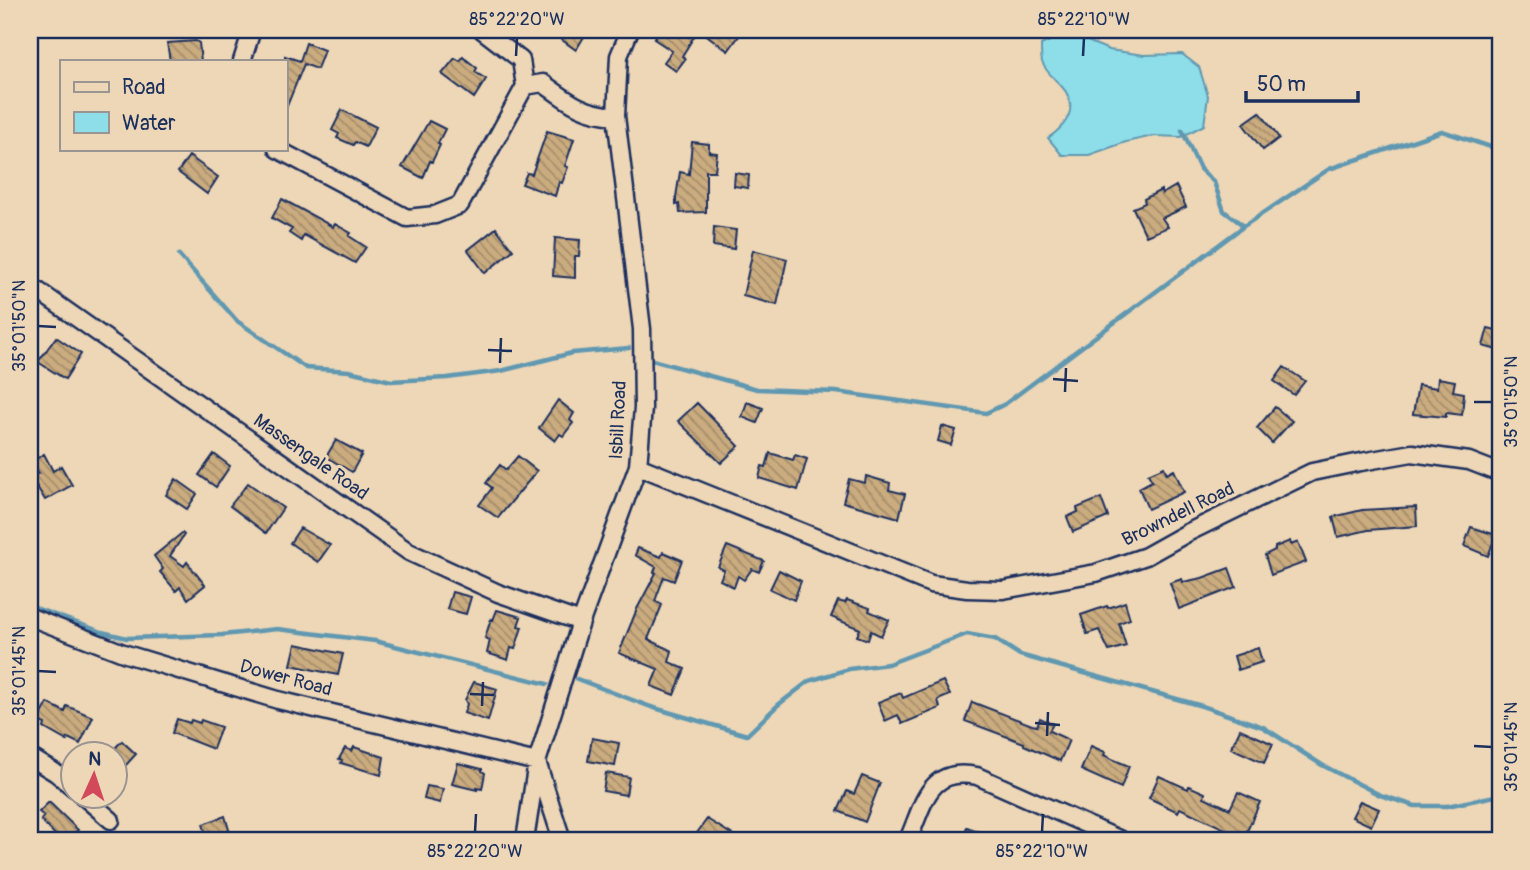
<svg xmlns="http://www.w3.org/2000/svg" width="1530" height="870" font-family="Pangolin,sans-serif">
	<defs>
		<pattern id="building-back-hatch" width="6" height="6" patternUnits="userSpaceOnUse" patternTransform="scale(1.75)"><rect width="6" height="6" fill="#cbac7f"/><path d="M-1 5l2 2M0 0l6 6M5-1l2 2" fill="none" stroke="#a48c6b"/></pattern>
	</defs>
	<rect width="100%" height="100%" fill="#eed7b6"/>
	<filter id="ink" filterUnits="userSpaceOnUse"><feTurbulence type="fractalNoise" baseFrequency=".0143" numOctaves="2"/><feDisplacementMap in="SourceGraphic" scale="14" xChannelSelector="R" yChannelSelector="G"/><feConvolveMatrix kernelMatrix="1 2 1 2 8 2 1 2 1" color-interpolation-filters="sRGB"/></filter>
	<g filter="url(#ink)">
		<path fill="#8edee9" stroke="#6098b1" stroke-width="2" d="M1075 36 1109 50 1144 55 1182 54 1199 67 1208 96 1204 125 1181 137 1153 136 1126 142 1089 155H1062L1048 138C1063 128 1078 112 1066 92 1059 81 1047 75 1042 62 1041 57 1041 50 1041 45L1058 37Z"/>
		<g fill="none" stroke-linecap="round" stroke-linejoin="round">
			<path stroke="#6098b1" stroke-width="4.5" d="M1182 130 1200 169 1214 182 1224 211 1244 226
				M179 255 237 321 306 368 349 371 391 381 447 378 501 371 572 353 629 348
				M652 360 757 389 836 392 986 413 1005 404 1244 226 1329 169 1442 131 1500 150
				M30 606 102 632 127 638 222 635 277 629 375 641 547 684
				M30 633V630
				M577 679 651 707 747 735 778 705 809 681 849 669 888 664 967 634 995 639 1020 655 1202 706 1263 727 1322 765 1380 795 1415 806H1447L1500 795"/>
		</g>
		<path fill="url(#building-back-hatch)" stroke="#1b2f5e" stroke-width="2" d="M567 30H588L576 50 562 40Z
			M660 30H698L682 56 685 59 676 71 664 62 672 51 654 39Z
			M700 30H730L739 36 728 51Z
			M196 41 199 43 201 61H170L167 43Z
			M306 43 324 50 317 69 304 64 285 111V56L300 61Z
			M463 57 477 68 475 72 486 79 474 98 442 74 455 58 460 61Z
			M342 110 376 127 366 147 355 142 353 145 337 138 339 134 332 130Z
			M1260 112 1279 138 1263 150 1243 124Z
			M429 121 445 129 438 143 440 145 432 162 430 161 423 178 402 167Z
			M547 131 574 139 565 166 568 167 562 183 559 182 555 196 522 184 527 173 532 174Z
			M692 142 709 144V152L717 153 715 171H706V212L680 213 679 204 676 205V197L680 172 689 174Z
			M189 156 218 177 207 194 178 172Z
			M735 173 749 175 748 188 734 186Z
			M1176 186 1186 207 1162 218 1168 227 1146 236 1133 208 1145 203 1144 199 1161 190 1162 194Z
			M282 199 333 227 335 224 351 233 349 236 366 247 355 263 304 235 301 241 289 233 292 229 272 218Z
			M714 227 736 230 734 249 713 246Z
			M496 228 513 250 485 273 468 250Z
			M555 238 580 240 579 256H575V278L553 276Z
			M753 250 787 259 777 305 743 296Z
			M1488 328 1500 331 1497 350 1483 346Z
			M56 337 81 354 65 379 38 362Z
			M1284 367 1305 381 1294 395 1274 381Z
			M1438 378 1455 381 1453 391 1464 393 1462 415 1446 413V417L1413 414 1418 385 1437 388Z
			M558 400 574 413 570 420 573 423 563 436 560 434 555 441 539 428Z
			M747 402 763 408 757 423 742 417Z
			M697 403 739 446 721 463 678 421Z
			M1275 407 1292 421 1272 443 1257 428Z
			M942 426 956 430 951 445 938 441Z
			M336 440 362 454 352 472 326 457Z
			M770 453 793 460 795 455 807 459 798 490 759 478 762 466 766 467Z
			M44 454 53 471 61 466 72 485 45 500 31 477 39 473 31 462Z
			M214 454 230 466 216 487 199 475Z
			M518 456 537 471 498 518 479 505 492 488 486 483 500 465 506 470Z
			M1164 467 1167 474 1174 470 1184 492 1148 509 1139 488 1152 481 1148 474Z
			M866 476 890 483 889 490 905 494 899 518 843 502 849 479 865 483Z
			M176 479 197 494 187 509 166 495Z
			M248 483 283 508 266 533 230 506Z
			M1101 498 1108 517 1073 532 1067 517 1078 512 1077 508Z
			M1416 507 1417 526 1368 530 1338 537 1333 517 1362 510Z
			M1471 527 1496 535 1488 556 1464 546Z
			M300 528 330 545 318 562 290 543Z
			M182 533 184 535 170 556 184 566 187 562 205 585 188 599 180 587 176 591 160 572 163 569 154 556Z
			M1290 541 1291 545 1298 542 1306 562 1271 575 1265 555 1275 550V547Z
			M727 546 764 561 759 572 752 569 744 580 738 576 734 587 720 580 724 570 718 567Z
			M638 548 661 557 663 552 682 560 674 581 664 577 655 601 662 605 648 639 672 651 669 662 685 669 674 695 651 686 658 669 619 653 637 609 656 573 654 572 656 567 635 555Z
			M1229 568 1236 587 1179 609 1170 583 1182 579 1183 582 1202 578Z
			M779 570 801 581 794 600 770 589Z
			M452 592 471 597 466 614 447 609Z
			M847 600 870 608 869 611 889 620 881 636 871 631 868 640 857 636 860 629 831 617 838 601 845 603Z
			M1125 602 1130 619 1119 623 1126 646 1109 651 1099 630 1087 634 1081 615 1107 606 1108 608Z
			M497 610 521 617 518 626 522 627 515 649 511 648 508 660 487 653 490 640 485 638 491 619 493 620Z
			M296 644 343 654 338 675 291 665Z
			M1258 648 1262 662 1238 670 1234 656Z
			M943 681 950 695 938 700 940 708 902 724 898 715 885 721 878 702 901 693 903 698Z
			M474 682 497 689 488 721 464 713 467 704 465 700Z
			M972 702 1032 725 1037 726 1040 718 1053 724 1049 731 1069 740 1060 761 1024 745V743L965 721Z
			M48 703 65 712 67 706 93 717 80 744 68 738 67 741 44 728 45 724 38 721Z
			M177 719 190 723 191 720 200 723 201 720 221 727 213 749 172 733Z
			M1240 729 1273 744 1264 763 1231 748Z
			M592 738 619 743 615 766 588 761Z
			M122 741 136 754 116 776V747Z
			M1091 746 1105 752 1104 755 1112 759 1129 766 1121 788 1081 770Z
			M354 747 384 757 381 775 341 763 342 760 339 759 345 748 352 751Z
			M458 763 482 769V771L485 773 482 789 477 788V790L452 784Z
			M606 773 629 777 626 795 603 791Z
			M862 776 880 783 865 822 838 811 847 791 854 794Z
			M1159 776 1188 789 1189 786 1205 793 1204 797 1230 809 1238 792 1260 802 1244 838 1180 808 1178 812 1149 798Z
			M427 786 443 789 440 803 424 799Z
			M1360 801 1379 809 1371 826 1352 817Z
			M49 802 78 830 67 840H60L41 820 44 816 39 812Z
			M225 816 232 840H208L203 824Z
			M707 819 741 840H692Z
			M967 827 999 840H961Z"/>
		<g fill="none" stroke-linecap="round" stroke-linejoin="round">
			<defs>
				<path id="minor" d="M242 61 252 30
					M525 86 543 83C569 102 583 114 616 116
					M277 149 407 218 435 215 460 205 525 86 521 60 482 30
					M37 290 409 552 498 593 581 622
					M638 466 931 584 967 589 1003 590 1096 573 1146 556 1189 532 1312 472 1361 462 1412 453 1469 461 1500 473
					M30 617 126 654 278 700 537 762 562 840
					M30 757 56 773 74 788
					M83 796 111 820
					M525 840 537 762 581 622 638 466 643 408 642 329 616 116 619 56 630 30
					M908 840C924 804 928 766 977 776L1121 840"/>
			</defs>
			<use href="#minor" stroke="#1b2f5e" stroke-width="21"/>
			<use href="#minor" stroke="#eed7b6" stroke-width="16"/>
		</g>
	</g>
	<path fill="none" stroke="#1b2f5e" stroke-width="2.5" d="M516 56 517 38M1083 56 1084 38M38 326 56 327M488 350 512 351M500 363 501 338M1053 379 1078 381M1065 392 1066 368M1474 402H1492M38 671 56 672M470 694 494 695M482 706 483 682M1035 723 1060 725M1047 736 1048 712M1474 746 1492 747M475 832 476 814M1042 832 1043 814"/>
	<g text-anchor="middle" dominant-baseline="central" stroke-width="6" stroke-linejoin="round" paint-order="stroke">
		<g font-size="19" fill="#1b2f5e" stroke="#eed7b6">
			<text transform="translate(618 420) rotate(-87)">Isbill Road</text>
			<text transform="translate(311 457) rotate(35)">Massengale Road</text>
			<text transform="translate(1178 514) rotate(-26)">Browndell Road</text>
			<text transform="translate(286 678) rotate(15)">Dower Road</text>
		</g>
	</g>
	<rect width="1530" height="870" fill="none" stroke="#eed7b6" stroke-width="77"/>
	<rect x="60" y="60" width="228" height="91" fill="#eed7b6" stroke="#9a9493" stroke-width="2"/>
	<rect x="74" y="82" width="35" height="10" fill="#eed7b6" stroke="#9a9493" stroke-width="2"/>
	<text x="122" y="94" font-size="21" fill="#1b2f5e">Road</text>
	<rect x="74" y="112" width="35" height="21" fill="#8edee9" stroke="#9a9493" stroke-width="2"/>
	<text x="122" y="130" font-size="21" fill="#1b2f5e">Water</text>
	<g transform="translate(94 775) rotate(3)"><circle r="33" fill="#eed7b6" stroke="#9a9493" stroke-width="2"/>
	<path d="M0-5L12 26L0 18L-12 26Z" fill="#d1495b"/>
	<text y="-10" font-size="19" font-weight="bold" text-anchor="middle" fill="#1b2f5e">N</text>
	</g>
	<path d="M1246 91v10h112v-10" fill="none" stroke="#1b2f5e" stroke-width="3.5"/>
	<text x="1257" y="91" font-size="21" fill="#1b2f5e" stroke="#eed7b6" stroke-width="5" paint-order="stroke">50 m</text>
	<rect x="38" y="38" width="1454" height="794" fill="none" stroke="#1b2f5e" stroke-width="2.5"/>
	<g font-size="18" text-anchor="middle" fill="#1b2f5e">
		<text x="517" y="25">85°22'20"W</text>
		<text x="1084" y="25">85°22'10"W</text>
		<text transform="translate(19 326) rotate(-90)" y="6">35°01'50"N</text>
		<text transform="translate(1511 402) rotate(-90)" y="6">35°01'50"N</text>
		<text transform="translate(19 671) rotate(-90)" y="6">35°01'45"N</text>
		<text transform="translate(1511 747) rotate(-90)" y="6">35°01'45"N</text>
		<text x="475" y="857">85°22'20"W</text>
		<text x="1042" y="857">85°22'10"W</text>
	</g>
</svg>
